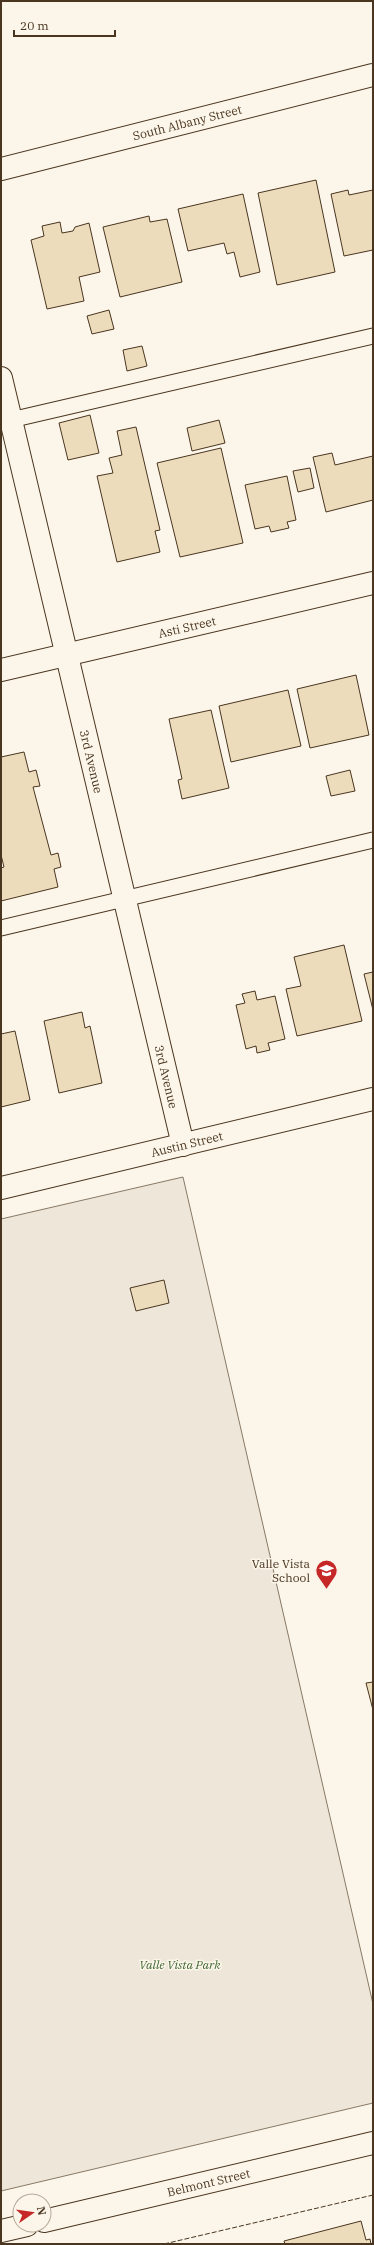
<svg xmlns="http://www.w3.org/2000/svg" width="374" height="2245" font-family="'IBM Plex Serif',serif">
	<rect width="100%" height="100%" fill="#fbf6e9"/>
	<path fill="#ede6d9" stroke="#887966" d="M183 1177 373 2004V2103L1 2191V1219Z"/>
	<path fill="#ecdcbc" stroke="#4a3520" d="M316 180 335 272 277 285 258 193Z
		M348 190 349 195 373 190V250L344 256 331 194Z
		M243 194 260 272 240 277 234 252 227 254 224 243 188 251 178 209Z
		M149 216 150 222 167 219 182 282 120 297 103 227Z
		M60 222 62 233 73 231 75 227 89 223 100 272 79 277 84 301 47 309 31 240 44 236 42 226Z
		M109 310 114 329 92 334 87 316Z
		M142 346 147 366 127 371 123 350Z
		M90 415 99 453 68 460 59 423Z
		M219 420 225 443 192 451 187 428Z
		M136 427 160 530 155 531 160 552 117 562 97 476 113 473 109 458 122 455 117 431Z
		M221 448 243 543 180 557 157 463Z
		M332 453 335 465 373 456V500L326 512 313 457Z
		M310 468 314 488 298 492 293 471Z
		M287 476 296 520 287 522 289 528 271 532 269 526 255 529 245 485Z
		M356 675 369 735 310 748 297 689Z
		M288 690 301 746 231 762 219 706Z
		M211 710 229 788 182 799 178 780 182 779 169 719Z
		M24 752 29 772 36 770 40 786 33 787 51 855 58 853 61 867 54 869 58 887 1 901V868L4 867 1 855V757Z
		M350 770 355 791 331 796 326 776Z
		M344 945 362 1021 297 1036 286 989 301 986 294 957Z
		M373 972V1010L364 974Z
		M255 991 257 1000 275 996 285 1039 268 1043 270 1050 257 1053 256 1046 246 1049 236 1005 245 1003 242 994Z
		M82 1012 85 1028 90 1026 102 1083 59 1093 44 1021Z
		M15 1031 30 1100 1 1107V1034Z
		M164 1280 169 1303 136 1311 130 1288Z
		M373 1682V1710L366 1683Z
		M361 2221 366 2240 370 2239 371 2244H285L284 2241Z"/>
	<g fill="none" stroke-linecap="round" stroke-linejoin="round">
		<defs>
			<path id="lane" d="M2 422 373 336
				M1 928 373 840"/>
			<g id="street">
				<path id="s1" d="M1 378 183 1145"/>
				<path id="s2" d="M1 670 373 583"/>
				<path id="s3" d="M1 1188 373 1099"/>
				<path id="s4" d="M44 2221 373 2143"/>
				<path d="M1 2231 27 2225"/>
			</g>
			<g id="secondary">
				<path id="s5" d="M1 169 373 75"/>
			</g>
		</defs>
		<use href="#lane" stroke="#4a3520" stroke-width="17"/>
		<use href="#street" stroke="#4a3520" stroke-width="24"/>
		<use href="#secondary" stroke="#4a3520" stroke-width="24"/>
		<use href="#lane" stroke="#fbf6e9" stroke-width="15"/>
		<use href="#street" stroke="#fbf6e9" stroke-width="22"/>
		<use href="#secondary" stroke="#fbf6e9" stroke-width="22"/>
		<path stroke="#4a3520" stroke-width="1" stroke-dasharray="5 2" stroke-linecap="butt" d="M164 2244 373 2195"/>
	</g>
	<defs>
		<symbol id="school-pin" viewBox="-11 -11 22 30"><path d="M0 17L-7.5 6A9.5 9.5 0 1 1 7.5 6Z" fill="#c62828" stroke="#fbf6e9"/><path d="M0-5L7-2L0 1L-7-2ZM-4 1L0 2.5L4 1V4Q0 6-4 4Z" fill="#fff"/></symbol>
	</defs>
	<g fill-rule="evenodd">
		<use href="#school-pin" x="314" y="1558" width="25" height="34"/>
	</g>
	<g text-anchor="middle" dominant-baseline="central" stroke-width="3" stroke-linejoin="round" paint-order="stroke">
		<g font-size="12" fill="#4a3520" stroke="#fbf6e9">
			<text stroke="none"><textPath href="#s5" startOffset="192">South Albany Street</textPath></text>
			<text stroke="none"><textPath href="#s2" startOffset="191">Asti Street</textPath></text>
			<text stroke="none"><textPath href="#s1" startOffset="394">3rd Avenue</textPath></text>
			<text stroke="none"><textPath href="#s1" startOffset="718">3rd Avenue</textPath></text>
			<text stroke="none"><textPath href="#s3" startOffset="191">Austin Street</textPath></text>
			<text stroke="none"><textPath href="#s4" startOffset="169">Belmont Street</textPath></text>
		</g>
		<g font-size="12" fill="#4a3520" stroke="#fbf6e9" text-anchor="end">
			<text x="310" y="1563">Valle Vista<tspan x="310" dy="14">School</tspan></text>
		</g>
		<g font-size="12" font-style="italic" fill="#436837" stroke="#fbf6e9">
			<text x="180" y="1964">Valle Vista Park</text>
		</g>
	</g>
	<rect width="374" height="2245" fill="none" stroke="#4a3520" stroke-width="4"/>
	<g transform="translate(32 2213) rotate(77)"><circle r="19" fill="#fbf6e9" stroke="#b4a999"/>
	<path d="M0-3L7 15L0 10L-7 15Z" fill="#c62828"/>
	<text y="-6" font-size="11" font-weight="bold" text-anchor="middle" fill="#4a3520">N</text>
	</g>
	<path d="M14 30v6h101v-6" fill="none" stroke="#4a3520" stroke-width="2"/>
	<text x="20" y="30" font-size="12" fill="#4a3520" stroke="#fbf6e9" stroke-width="3" paint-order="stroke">20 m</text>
</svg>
